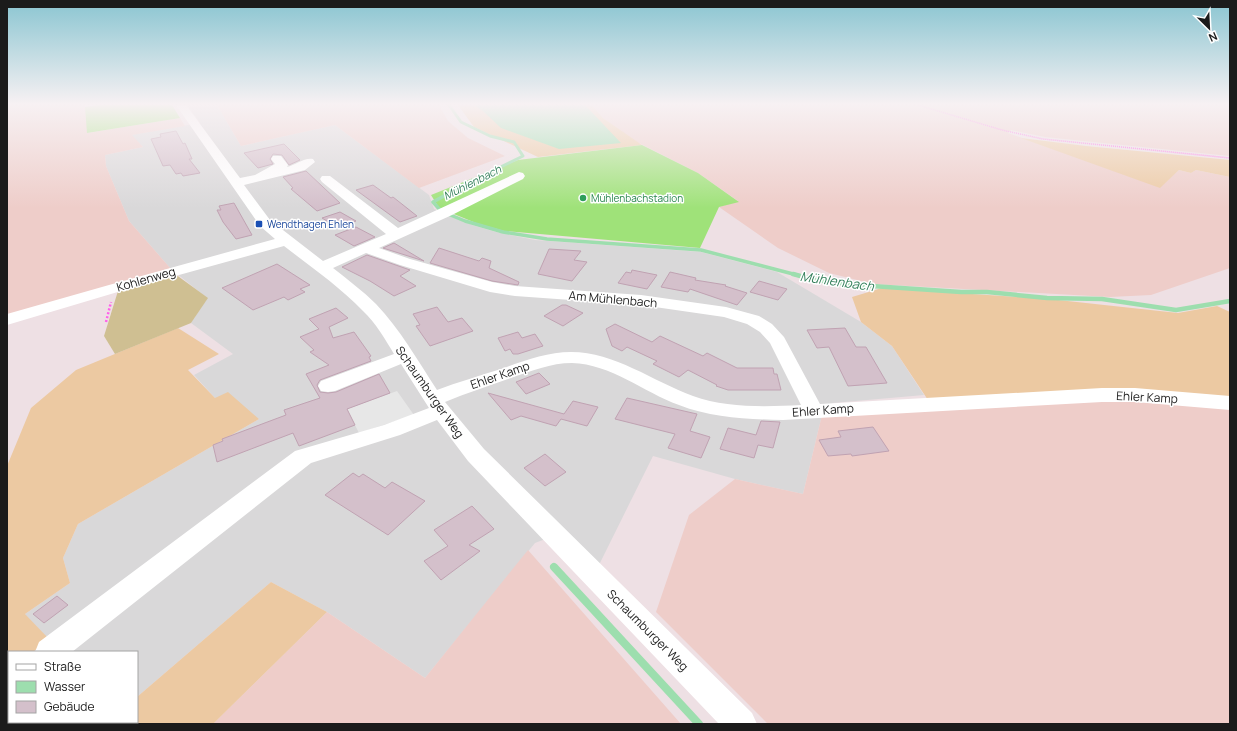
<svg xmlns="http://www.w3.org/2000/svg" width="1237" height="731" font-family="Manrope,sans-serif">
	<rect width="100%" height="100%" fill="#eee0e4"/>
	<path fill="#d9d8d9" d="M187 105H217L241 146 335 125 429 195 434 209 472 225 496 232 535 240 701 252 777 272 861 322 892 346 924 395 833 403 822 415 803 494 735 479 653 456 599 565 566 531 535 543 425 678 327 612 271 582 137 697V652H44L25 614 70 583 63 558 78 524 259 419 215 398 194 375 233 354 191 323 207 298 171 269 129 221 106 166 105 155 143 147 131 135 200 123Z"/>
	<path fill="#eecdc9" d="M7 105H85L88 133 180 118 185 126 132 135 143 147 105 155 106 166 129 221 171 269 7 317Z
		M217 105H439L448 121 468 138 505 156 419 188 335 125 241 146Z
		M592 105H1230V156L1045 137 1011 130 1008 133 1160 187 1179 170 1191 173 1196 170 1230 177V268L1151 295 1110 297 873 284 829 273 778 248 719 207 738 201 698 173 635 141 603 118Z
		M1103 401 1157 402 1230 407V724H768L656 612 689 515 735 479 803 494 822 415Z
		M528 550 681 724H213L327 612 425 678Z"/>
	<path fill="#ecc9a2" d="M458 105H592L603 118 642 145 538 157 474 127Z
		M1021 138 1086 146 1230 160V177L1196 170 1191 173 1179 170 1160 188Z
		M882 288 1049 299 1178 313 1217 306 1230 312V397L928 400 892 346 861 322 852 297Z
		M178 328 219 354 188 370 215 398 228 392 259 419 78 524 63 558 70 583 25 614 49 639 33 652H9V670L7 672V466L31 408 76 370Z
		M271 582 327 612 213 724H105L107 722H137V697Z
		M9 690V722H102L104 724H7V692Z"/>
	<path fill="#cfbf92" d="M175 274 208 298 191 323 115 354 104 336 118 291Z"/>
	<path fill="#9fe279" d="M99 105H172L180 118 87 133 85 107Z
		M642 145 698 173 739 202 719 207 700 248 504 231 476 223 439 208 431 195 518 160Z"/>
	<path fill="#e7e7e7" d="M397 391 414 415 359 433 347 409Z"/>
	<path fill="#9ddeae" d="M474 105H585L621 143 559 149 501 128 483 111Z"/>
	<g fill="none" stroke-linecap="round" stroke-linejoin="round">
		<path stroke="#9ddeae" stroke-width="3" d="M449 105 461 122 490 136 514 142 523 156 472 181"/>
		<path stroke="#9ddeae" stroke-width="3.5" d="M441 211 433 202 473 180
			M448 214 465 221 503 232 547 239 701 250 797 275"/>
		<path stroke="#9ddeae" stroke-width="4.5" d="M793 274 815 280 857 285 961 292H987L1047 298 1102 299 1176 310 1230 301"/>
		<path stroke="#9ddeae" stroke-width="8" d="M554 567 699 724"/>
	</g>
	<path fill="#d4c0cb" stroke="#c0a2b2" d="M176 131 183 144 185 143 192 159H189L200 173 183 176 181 173 176 174 170 165 163 166 151 139 161 137 160 134Z
		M284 144 300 160 289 165 282 155 273 154 270 159 273 164 258 168 244 153Z
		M306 171 340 203 317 211 291 189 293 188 283 177Z
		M373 185 391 198 393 197 417 216 400 222 356 190Z
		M234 203 252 235 236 239 223 222 217 210H221L219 206Z
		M340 212 356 221 338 228 322 218Z
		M356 227 375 237 354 246 335 235Z
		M394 243 424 261 383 248Z
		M439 248 479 261 482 258 491 261 489 268 519 282 518 285 492 281 430 263Z
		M549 249 581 251 574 260 587 262 572 281 538 274Z
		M367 255 410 270 400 276 416 286 394 296 370 281 342 267Z
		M277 264 310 285 300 289 305 292 288 300 284 297 253 310 222 288Z
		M632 270 657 275 647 289 618 283 626 272 631 273Z
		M670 272 696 278 695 280 726 285 725 286 747 293 737 305 690 289 688 292 661 287Z
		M759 281 787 289 778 300 750 292Z
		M562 305H566L583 313 563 326 544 316Z
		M437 307 448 322 462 318 473 331 430 346 416 326 420 325 413 314Z
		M336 308 348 318 329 327 333 338 354 332 371 356 369 357 371 361 320 380 317 385 320 392 328 393 336 392 379 374 390 393 347 409 355 425 299 446 293 433 217 462 213 445 223 441 222 439 286 415 284 410 320 398 306 374 329 365 310 352 314 350 300 337 319 329 309 319Z
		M615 324 652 342 660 336 703 356 707 353 737 368H773L774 374H777L781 390H728L716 386 717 385 688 370 679 377 653 364 657 361 627 347 622 351 612 346 606 329Z
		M845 328 856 347H866L887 383 848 386 829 347 817 348 807 330Z
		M518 332 522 338 535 334 543 346 518 354H513L510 349 505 351 498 338Z
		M539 373 550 384 526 394 516 382Z
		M488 393 564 414 573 401 598 407 587 426 561 419 556 426 521 416 511 420Z
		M627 398 697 414 690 431 710 437 701 458 668 448 675 434 615 419Z
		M761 421 780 422 773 448 758 445 754 458 720 449 728 428 756 435Z
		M873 427 889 451 852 456 851 454 828 456 819 440 841 437 838 431Z
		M545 454 566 472 545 486 524 468Z
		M353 473 359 477 363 474 385 488 392 482 425 501 388 535 325 495Z
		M472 506 494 529 469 545 480 551 441 580 424 561 448 546 434 530Z
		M57 596 68 605 44 623 33 614Z"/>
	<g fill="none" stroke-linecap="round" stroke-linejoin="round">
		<path stroke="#ff60ea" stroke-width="1.5" stroke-dasharray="1 1" stroke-linecap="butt" d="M918 105 1002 130 1043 139 1230 158"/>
		<path stroke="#ff60ea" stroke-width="2.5" stroke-dasharray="2 2" stroke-linecap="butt" d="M106 322 111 302"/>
		<path fill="#fff" fill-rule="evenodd" d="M176 105H186L240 178 255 175 275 164 271 159 273 156H281L288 165 287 167C295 165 305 157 313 159L315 162 305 170 244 185 270 220 323 261 386 234 322 182 320 179 322 176H330L398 228 519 172 523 173 525 176 523 179 452 215 379 248 410 259 492 282 515 286 641 295 726 307 759 316 772 324 784 337 820 404 1102 388H1135L1230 396V410L1135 402H1102L783 420C748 419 712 418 679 405 643 392 611 364 572 363 551 363 531 371 511 378 489 386 467 393 445 402L484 449 752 713 757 724H719L468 461 437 420 400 435 311 463 72 652H35L39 642 295 451 384 425 429 408 401 364 335 391 328 392 321 391 318 386 321 381 394 354C385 339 376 323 363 311 339 286 311 267 284 246L121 291 7 325V314L109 285 275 239 260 226ZM366 253 400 265 490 292 515 296 641 305 724 317 747 324 760 332 770 343 801 405C766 407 726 408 693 396 652 381 615 352 571 352 547 352 523 361 501 369 479 376 458 382 437 390 418 361 400 329 376 304 363 291 348 280 333 268Z
			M9 668V699L7 700V669Z"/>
	</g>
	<linearGradient id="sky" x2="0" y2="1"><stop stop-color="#8ac5d1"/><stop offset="0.5" stop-color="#f7f1f3"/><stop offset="1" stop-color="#f7f1f3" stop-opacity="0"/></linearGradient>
	<rect width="1237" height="208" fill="url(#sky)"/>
	<circle fill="#2e9e5b" stroke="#fff" stroke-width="1.5" cx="583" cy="198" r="4"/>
	<rect fill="#1a4fb4" stroke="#fff" stroke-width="1.5" x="255" y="220" width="8" height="8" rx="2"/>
	<g text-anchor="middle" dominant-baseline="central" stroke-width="3" stroke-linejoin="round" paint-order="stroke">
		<g font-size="10" fill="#27864d" stroke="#fff" text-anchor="start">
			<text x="591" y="198">Mühlenbachstadion</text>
		</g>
		<g font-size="10" fill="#164399" stroke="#fff" text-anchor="start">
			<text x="267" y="224">Wendthagen Ehlen</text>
		</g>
		<g font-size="11" font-style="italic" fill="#35805c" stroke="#fff">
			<text transform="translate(472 182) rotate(-27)">Mühlenbach</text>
		</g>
		<g font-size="12" fill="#1b1b1b" stroke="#fff">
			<text transform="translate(146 279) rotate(-16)">Kohlenweg</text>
			<text transform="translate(613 299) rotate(5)">Am Mühlenbach</text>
			<text transform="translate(500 375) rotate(-19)">Ehler Kamp</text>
			<text transform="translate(430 392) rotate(55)">Schaumburger Weg</text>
			<text transform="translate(1147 397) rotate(3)">Ehler Kamp</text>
			<text transform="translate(823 410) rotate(-4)">Ehler Kamp</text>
			<text transform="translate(648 630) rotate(45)">Schaumburger Weg</text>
		</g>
		<g font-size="13" font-style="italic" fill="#35805c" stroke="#fff">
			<text transform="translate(837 281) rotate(8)">Mühlenbach</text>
		</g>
	</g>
	<rect width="1237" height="731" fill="none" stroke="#1b1b1b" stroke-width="16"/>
	<rect x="8" y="651" width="130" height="72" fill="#ffffff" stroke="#a4a4a4"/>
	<rect x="16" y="664" width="20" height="6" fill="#ffffff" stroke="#a4a4a4"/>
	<text x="44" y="671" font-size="12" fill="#1b1b1b">Straße</text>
	<rect x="16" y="681" width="20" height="12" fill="#9ddeae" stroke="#a4a4a4"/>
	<text x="44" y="691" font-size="12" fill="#1b1b1b">Wasser</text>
	<rect x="16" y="701" width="20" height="12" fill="#d4c0cb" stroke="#a4a4a4"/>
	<text x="44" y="711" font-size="12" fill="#1b1b1b">Gebäude</text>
	<g transform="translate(1209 28) rotate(156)" stroke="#ffffff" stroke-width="3" paint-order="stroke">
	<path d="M0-3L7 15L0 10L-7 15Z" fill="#1b1b1b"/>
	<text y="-6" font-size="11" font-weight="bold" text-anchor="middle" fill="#1b1b1b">N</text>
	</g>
</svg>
